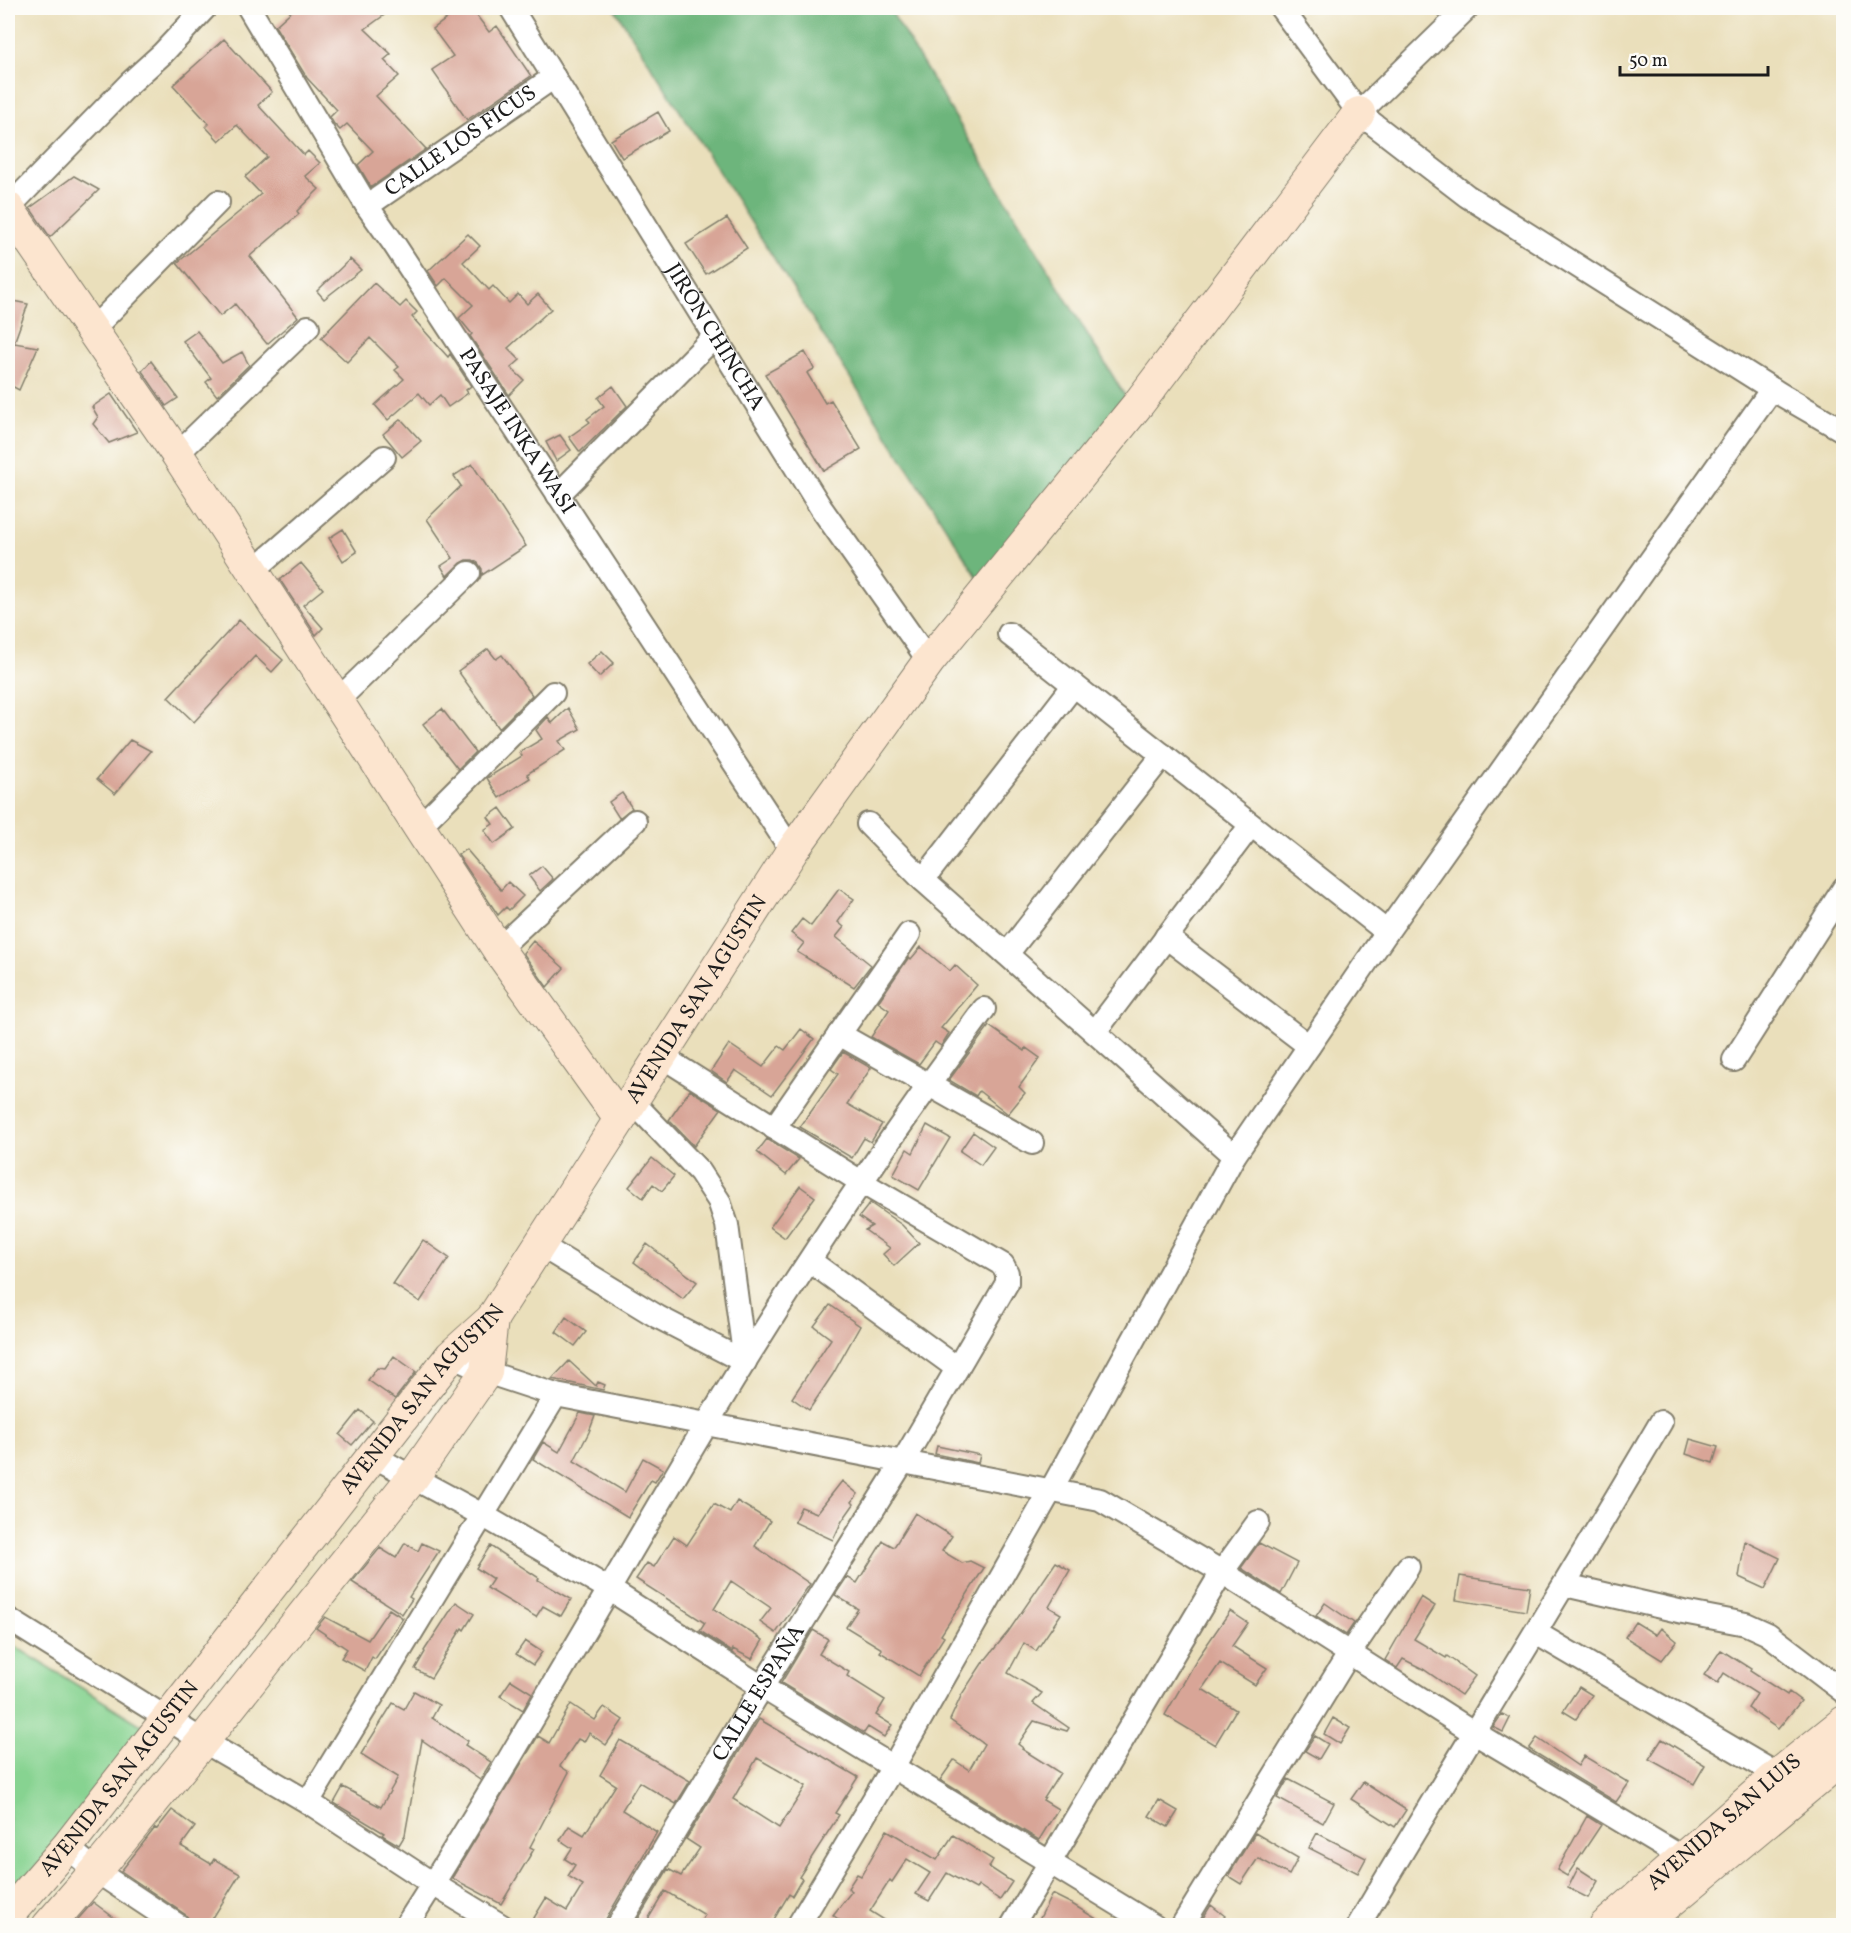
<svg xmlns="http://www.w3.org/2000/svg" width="1851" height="1933" font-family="Vollkorn,serif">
	<rect width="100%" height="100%" fill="#fdfcf7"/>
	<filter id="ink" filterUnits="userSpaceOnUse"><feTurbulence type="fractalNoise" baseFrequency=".0167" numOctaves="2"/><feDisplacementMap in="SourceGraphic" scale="12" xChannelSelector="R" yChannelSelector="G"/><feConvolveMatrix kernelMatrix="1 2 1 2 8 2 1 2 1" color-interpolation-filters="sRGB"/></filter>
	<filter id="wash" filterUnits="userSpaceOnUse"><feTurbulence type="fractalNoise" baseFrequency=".008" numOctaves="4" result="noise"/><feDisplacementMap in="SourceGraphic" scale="24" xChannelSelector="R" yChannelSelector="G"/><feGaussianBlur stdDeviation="1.35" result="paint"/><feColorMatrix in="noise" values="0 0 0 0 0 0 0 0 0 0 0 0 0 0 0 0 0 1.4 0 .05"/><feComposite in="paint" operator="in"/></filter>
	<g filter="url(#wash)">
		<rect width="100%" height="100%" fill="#eadfbb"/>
		<path fill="#87d391" stroke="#527856" stroke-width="1.5" d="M8 1642 154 1733 8 1899Z"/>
		<path fill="#6db57b" stroke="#44684c" stroke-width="1.5" d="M614 8H889L1133 409 987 592Z"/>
		<g id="blocks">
			<path fill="#d8a597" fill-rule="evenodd" d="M295 8H394L365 29 391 54 384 60 399 76 376 96 426 149 371 187 358 165 373 151 347 124 340 130 334 124 330 117 337 110 307 78 275 26Z
				M461 8H471L489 32 497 26 531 76 467 120 432 70 453 56 433 29Z
				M224 39 272 92 258 105 304 155 308 151 320 163 305 176 319 189 297 211 299 214 250 256 298 317 267 344 235 304 220 316 177 263 261 194 245 177 267 157 237 125 219 141 206 127 209 124 173 85Z
				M658 112 669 131 622 158 611 140Z
				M74 176 99 190 50 237 30 208Z
				M727 218 747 248 706 274 686 244Z
				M468 234 480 246 463 262 489 290 493 286 509 303 518 294 527 304 538 294 551 309 508 348 520 360 511 368 524 380 509 395 470 336 472 334 459 318 473 305 446 278 438 286 428 271Z
				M350 259 361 270 324 299 317 291Z
				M374 283 400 307 406 301 417 312 412 317 448 357 450 354 471 386 466 390 468 393 448 407 440 395 429 405 419 393 388 420 375 405 404 379 395 370 399 367 370 338 347 362 321 338Z
				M8 300 28 304 14 343 38 347 19 390 8 384Z
				M197 331 222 363 242 352 249 365 217 396 206 382 211 378 183 341Z
				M805 352 814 369 807 373 825 403 831 400 861 449 824 471 765 374Z
				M151 361 178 398 166 406 142 371Z
				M613 386 627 406 580 452 569 437 590 422 587 419 604 406 598 398Z
				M111 394 137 432 109 443 93 424 98 417 92 407Z
				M401 419 421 441 402 457 383 434Z
				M560 435 571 450 556 461 546 442Z
				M472 464 526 546 482 575V569L478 563 473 560H466L460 563 447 576 441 566 453 558 427 519 461 486 454 476Z
				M343 529 357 552 343 561 329 538Z
				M301 563 323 589 303 605 323 628 316 635 280 580Z
				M239 620 283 660 272 672 255 656 194 722 168 697Z
				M488 649 496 659 502 655 532 695 499 728 458 671Z
				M602 651 614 663 599 677 587 664Z
				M568 708 580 729 559 741 565 750 527 774 530 778 499 798 487 778 522 756 520 752 542 739 536 730 548 717 552 723Z
				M442 709 475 752 458 769 423 724Z
				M130 740 151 751 115 794 97 779Z
				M622 793 632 808 619 818 609 802Z
				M500 808 515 829 494 844 484 830 493 824 488 817Z
				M466 849 501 890 508 882 523 896 509 910 506 907 498 915 458 855Z
				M542 866 553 879 540 891 529 876Z
				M839 889 854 899 838 922 844 927 836 937 871 965 854 987 797 952 804 943 791 933 802 919 811 926Z
				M533 941 564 968 547 987 523 953Z
				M921 947 950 971 955 965 977 985 941 1028 949 1033 941 1046 935 1042 919 1064 871 1037 889 1010 878 1002 909 957 911 959Z
				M989 1026 1025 1051 1026 1048 1040 1058 1019 1087 1025 1093 1008 1114 979 1091 976 1096 949 1080Z
				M801 1029 814 1039 772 1095 735 1070 727 1082 711 1071 729 1044 763 1067 779 1046 785 1050Z
				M843 1052 871 1068 847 1104 882 1124 871 1142 864 1138 852 1158 800 1127 838 1074 831 1069Z
				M690 1090 721 1109 694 1146 669 1120Z
				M927 1125 950 1138 919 1190 893 1175 907 1149 913 1153Z
				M973 1132 994 1147 981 1165 960 1151Z
				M767 1139 799 1159 786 1175 757 1152Z
				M652 1158 674 1176 662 1191 653 1184 643 1198 629 1187Z
				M800 1186 815 1197 785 1238 770 1227Z
				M870 1203 902 1225 919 1243 894 1266 883 1254 890 1248 865 1230 872 1226 859 1217Z
				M423 1240 449 1258 420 1302 393 1284Z
				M647 1244 697 1282 683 1299 634 1262Z
				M830 1305 860 1326 833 1374 809 1410 792 1398 831 1339 814 1326Z
				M566 1317 586 1332 575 1346 556 1332Z
				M394 1356 416 1372 395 1399 368 1380 377 1368 385 1369Z
				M569 1361 596 1386 598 1382 605 1385 603 1390 552 1379Z
				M360 1410 373 1421 352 1445 340 1435Z
				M580 1413 595 1416 589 1432 574 1461 625 1492 643 1458 663 1469 655 1482 651 1480 628 1517 533 1459 543 1442 559 1452Z
				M1690 1439 1718 1447 1713 1463 1686 1454Z
				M937 1446 980 1455 978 1463 935 1454Z
				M842 1481 858 1494 852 1502 854 1504 842 1521 833 1540 794 1522 801 1507 817 1513Z
				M737 1501 770 1521 755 1546 810 1584 776 1633 760 1622 771 1608 731 1581 714 1609 763 1640 752 1659 733 1649 732 1652 700 1631 705 1623 636 1579 647 1563 654 1567 674 1536 687 1545 714 1504 730 1513Z
				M915 1513 952 1536 942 1551 962 1563 970 1561 984 1568 941 1635 944 1637 919 1676 880 1652 882 1649 846 1627 858 1609 835 1595 847 1577 857 1583 883 1541 894 1547Z
				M1745 1541 1780 1558 1765 1589 1739 1577Z
				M405 1543 418 1551 422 1543 439 1551 409 1597 412 1599 402 1614 352 1582 380 1548 396 1558Z
				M1259 1543 1297 1563 1281 1594 1241 1568Z
				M490 1546 539 1578 538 1580 571 1599 561 1616 543 1606 536 1617 487 1588 493 1579 476 1568Z
				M1056 1562 1070 1570 1049 1607 1061 1614 1036 1651 1024 1643 1008 1673 1042 1693 1033 1703 1069 1728 1067 1731 1034 1721 1018 1744 1023 1748 1022 1749 1060 1773 1043 1800 1058 1809 1039 1840 940 1780 954 1760 969 1770 984 1744 950 1720 962 1694 985 1659H986L1008 1632Z
				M1460 1576 1530 1587 1526 1611 1456 1600Z
				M1421 1597 1435 1606 1414 1639 1446 1658 1447 1656 1475 1676 1461 1695 1423 1669 1403 1659 1397 1668 1385 1660Z
				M456 1602 474 1614 464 1630 462 1628 431 1678 415 1669 425 1652 424 1651Z
				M1325 1603 1354 1623 1346 1635 1316 1616Z
				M389 1609 403 1618 375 1659 372 1657 365 1671 341 1658 347 1649 316 1628 325 1617 368 1640Z
				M1230 1611 1248 1623 1232 1646 1267 1668 1255 1685 1220 1663 1202 1689 1236 1710 1215 1745 1165 1715 1199 1656Z
				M1635 1622 1656 1635 1661 1628 1677 1641 1662 1660 1625 1637Z
				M813 1630 828 1639 819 1654 849 1672 847 1676 885 1700 876 1715 892 1725 884 1737 868 1727 864 1733 781 1683Z
				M525 1641 542 1652 533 1665 516 1654Z
				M1721 1650 1751 1669 1750 1671 1787 1695 1789 1692 1801 1701 1778 1729 1748 1708 1757 1694 1724 1673 1718 1683 1704 1675Z
				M511 1680 532 1693 523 1710 500 1696Z
				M1579 1687 1592 1695 1576 1719 1563 1711Z
				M414 1691 439 1705 432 1718 468 1741 465 1745 491 1762 480 1780 422 1740 405 1835 399 1845 382 1835 384 1833 334 1803 343 1787 381 1807 398 1777 361 1754 393 1703 404 1709Z
				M571 1704 595 1720 604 1707 623 1720 606 1745 589 1733 584 1742 578 1739 560 1766 569 1772 530 1847 534 1849 501 1904 452 1878 538 1736 549 1743Z
				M1502 1714 1510 1718 1503 1732 1493 1727Z
				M1333 1718 1350 1728 1340 1744 1324 1734Z
				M759 1719 858 1777 835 1813 839 1815 799 1877 802 1879 792 1896 789 1894 770 1926H698L705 1915 665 1891 644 1926H634L668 1869 681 1876 700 1848 686 1839ZM757 1758 806 1786 779 1828 733 1799Z
				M1315 1736 1328 1744 1319 1759 1305 1751Z
				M1537 1738 1578 1766 1584 1756 1629 1783 1616 1802 1529 1749Z
				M1662 1739 1705 1765 1694 1784 1649 1759Z
				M620 1740 690 1781 676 1804 639 1782 622 1810 657 1832 606 1919 605 1926H529L546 1898 567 1911 583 1885 568 1876 575 1865 565 1859 572 1848 560 1840 569 1826 584 1835 616 1785 600 1775Z
				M1288 1779 1334 1803 1323 1823 1277 1798Z
				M1363 1782 1406 1810 1395 1827 1351 1799Z
				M1159 1800 1178 1811 1168 1827 1149 1816Z
				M172 1810 195 1827 181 1846 211 1864 214 1859 240 1874 208 1926 192 1925 186 1915 121 1871 155 1828 157 1829Z
				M1587 1816 1601 1825 1567 1876 1557 1870Z
				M887 1830 937 1860 953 1835 993 1860 989 1867 1012 1882 1000 1900 978 1885 976 1889 947 1873 929 1901 916 1894 930 1873 907 1859 892 1882 890 1880 870 1911 894 1926H847L833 1915 852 1891 848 1888 857 1874 861 1876Z
				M1255 1833 1298 1858 1289 1875 1258 1858 1241 1884 1228 1876Z
				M1317 1833 1366 1858 1358 1873 1309 1848Z
				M1578 1868 1598 1881 1588 1898 1568 1888Z
				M1052 1894 1072 1904 1108 1926H1036Z
				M93 1902 125 1926H72Z
				M1211 1905 1225 1916 1217 1926H1198Z"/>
		</g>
	</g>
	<g filter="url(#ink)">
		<use href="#blocks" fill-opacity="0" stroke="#837e6c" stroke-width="1.5"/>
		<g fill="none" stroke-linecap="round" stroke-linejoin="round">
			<defs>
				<g id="street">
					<path id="s1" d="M249 8 367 206 394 244 792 851"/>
					<path id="s2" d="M511 8 821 508 929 661"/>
					<path d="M1281 8 1359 113 1467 196 1780 394 1844 431"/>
					<path d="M1359 113 1467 8"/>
					<path id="s3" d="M367 206 554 77"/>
					<path d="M8 208 130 83 162 54 205 8"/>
					<path d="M92 330 218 202"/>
					<path d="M177 454 308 327"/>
					<path d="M558 495 715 336"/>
					<path d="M253 571 384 457"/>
					<path d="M1009 634 1387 932"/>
					<path d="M337 701 469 573"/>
					<path d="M868 824 923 880 1234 1156"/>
					<path d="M419 827 553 693"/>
					<path d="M923 880 1074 685"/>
					<path d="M1166 937 1309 1046"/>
					<path d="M498 949 635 821"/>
					<path d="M1007 954 1163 755"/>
					<path d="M1095 1032 1251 825"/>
					<path d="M839 1034 1032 1143"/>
					<path d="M1734 1060 1844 888"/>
					<path d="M774 1128 909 934"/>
					<path d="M540 1245 658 1317 745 1362 727 1225 719 1201 700 1172 632 1101"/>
					<path d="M810 1261 957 1368"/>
					<path d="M451 1356 486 1372 556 1395 1100 1500 1222 1572 1473 1732 1683 1858 1692 1866"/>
					<path d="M373 1456 484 1516 609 1589 762 1687 1154 1926"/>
					<path d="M1565 1585 1683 1612 1746 1624 1768 1634 1844 1692"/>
					<path d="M8 1619 203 1741 308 1802 433 1884 502 1926"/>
					<path d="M1536 1633 1778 1775"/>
					<path d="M308 1802 556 1395"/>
					<path d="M67 1847 96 1871 179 1926"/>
					<path d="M406 1926C511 1762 606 1592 706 1425 792 1282 885 1143 984 1009"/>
					<path id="s4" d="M618 1926 762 1687 902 1463 1007 1283V1273L1003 1265 861 1182 661 1056"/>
					<path d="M798 1926 893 1767 1051 1490 1234 1156 1387 932 1772 389"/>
					<path d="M1012 1926 1222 1572 1258 1522"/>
					<path d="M1182 1926 1349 1654 1408 1567"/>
					<path d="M1358 1926C1458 1757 1562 1591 1661 1422"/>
				</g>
				<g id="secondary">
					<path d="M8 208 177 454 498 949 620 1119"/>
					<path id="s5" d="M8 1915 67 1847 451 1356 492 1319 792 851 929 661 1139 403 1359 113"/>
					<path d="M48 1926 96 1871 203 1741 413 1477 486 1372 492 1319"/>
					<path id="s6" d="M1605 1926 1778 1775 1844 1722"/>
					<path d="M1641 1926 1844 1757"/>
				</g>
			</defs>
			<use href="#street" stroke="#837e6c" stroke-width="26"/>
			<use href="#secondary" stroke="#837e6c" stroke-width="34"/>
			<use href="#street" stroke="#fff" stroke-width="22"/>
			<use href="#secondary" stroke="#fce5cf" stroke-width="32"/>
		</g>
	</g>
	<g text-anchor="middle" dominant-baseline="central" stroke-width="5" stroke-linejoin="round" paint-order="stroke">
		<g font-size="22" fill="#1c1c1c" stroke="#fdfcf7">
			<text stroke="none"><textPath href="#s3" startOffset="114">CALLE LOS FICUS</textPath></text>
			<text stroke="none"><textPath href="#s2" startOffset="387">JIRÓN CHINCHA</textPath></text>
			<text stroke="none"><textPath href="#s1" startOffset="501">PASAJE INKA WASI</textPath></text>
			<text stroke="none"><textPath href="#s5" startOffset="1148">AVENIDA SAN AGUSTIN</textPath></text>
			<text stroke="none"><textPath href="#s5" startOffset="662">AVENIDA SAN AGUSTIN</textPath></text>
			<text stroke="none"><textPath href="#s4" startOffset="272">CALLE ESPAÑA</textPath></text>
			<text stroke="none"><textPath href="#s5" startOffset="176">AVENIDA SAN AGUSTIN</textPath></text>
			<text stroke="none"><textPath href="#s6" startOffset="158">AVENIDA SAN LUIS</textPath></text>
		</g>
	</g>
	<rect width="1851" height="1933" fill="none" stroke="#fdfcf7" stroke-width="30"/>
	<path d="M1620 66v9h148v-9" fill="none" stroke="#1c1c1c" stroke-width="3"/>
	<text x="1629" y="66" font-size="18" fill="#1c1c1c" stroke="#fdfcf7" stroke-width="4.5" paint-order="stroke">50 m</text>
</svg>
